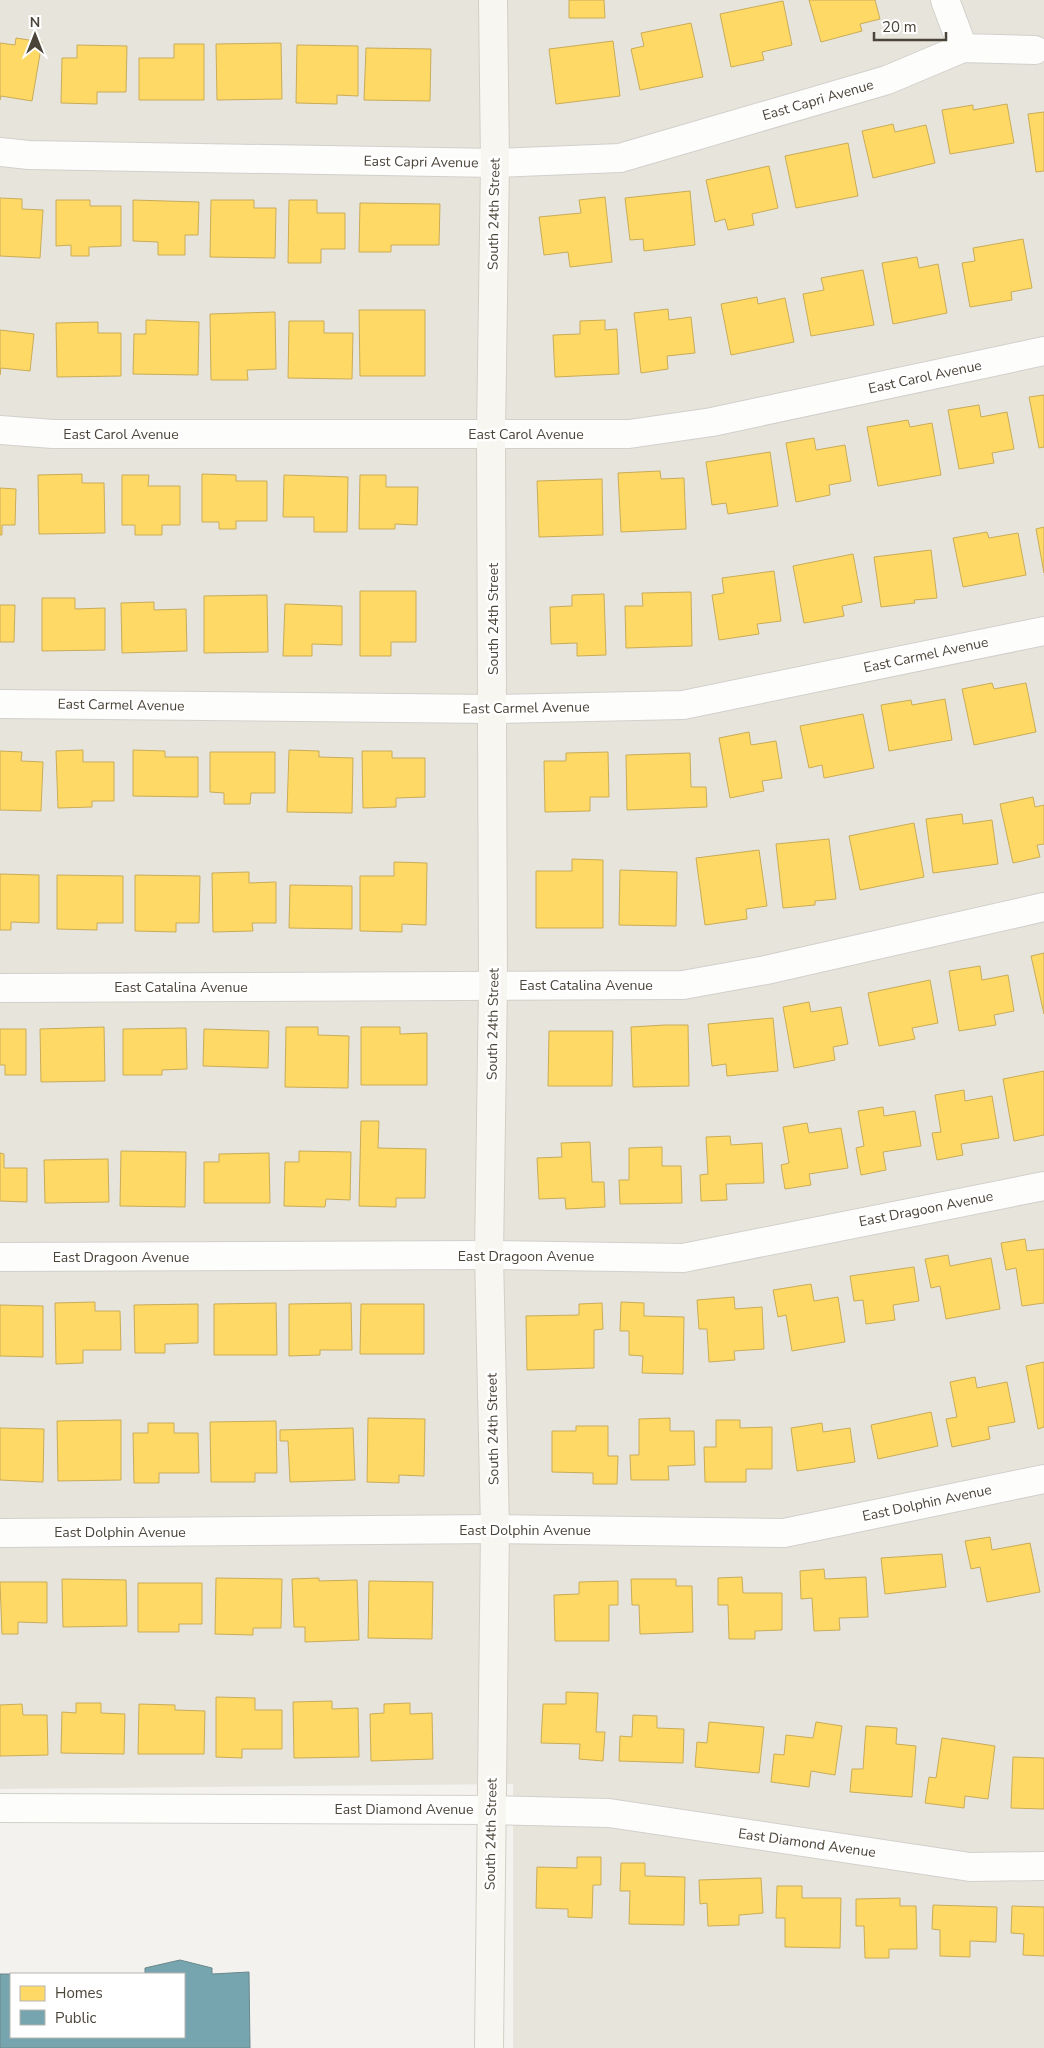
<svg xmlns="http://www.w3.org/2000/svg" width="1044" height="2048" font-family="'Nunito Sans',sans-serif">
	<rect width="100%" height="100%" fill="#f4f2ee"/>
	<path fill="#e7e4dc" d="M0 0H1044V2048H513V1784L0 1789Z"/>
	<path fill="#ffd966" stroke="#c9ac58" d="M569 0H604L605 18H569Z
		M809 0H875L880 19 860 24 862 31 821 42Z
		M783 1 792 45 762 52 764 60 731 67 720 14Z
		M691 23 703 77 640 90 631 49 644 46 641 33Z
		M16 38 42 42 32 101 1 96 0 100V43L15 45Z
		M613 41 620 96 556 104 549 49Z
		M281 43 282 99 217 100 216 44Z
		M174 44H204V100H139V58H174Z
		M77 45 127 46 126 92H97V104L61 103 62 58H77Z
		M297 45 358 46V96L337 95V104L296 103Z
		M366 48 431 49 430 101 364 100Z
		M1007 104 1014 143 950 154 942 110 973 105V110Z
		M1044 112V171L1036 172 1028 114Z
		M893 124 895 132 926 125 935 163 873 178 862 131Z
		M848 143 858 196 796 208 785 156Z
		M769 166 778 208 752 214 754 225 728 230 725 219 715 222 706 180Z
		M690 191 695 245 644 251 643 239 630 240 625 198Z
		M605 197 612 262 570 267 568 252 544 255 539 217 581 213 579 200Z
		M0 198 22 199V209L43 210 40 258 0 256Z
		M56 200H90V206H121V246L89 247V256H71V245L56 246Z
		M133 200 199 202 198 235H185V255H158V242L133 241Z
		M211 200H254V208H276L275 258 210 257Z
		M289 200H317V213H345V249H321V263H288Z
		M360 203 440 204 439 245H391V252H359Z
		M1023 239 1032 288 1011 292 1012 300 970 307 962 263 975 261 973 248Z
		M917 257 919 268 938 264 947 313 893 324 882 263Z
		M863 270 874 325 811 336 803 294 824 290 821 278Z
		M757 297 758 304 785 298 794 342 731 355 721 304Z
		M668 309 669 320 691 317 695 353 667 356 668 369 641 373 634 313Z
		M359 310H425V376H360Z
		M275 312 276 369 247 370 248 380H211L210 314Z
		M146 320 199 322 198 375 133 374 134 334H146Z
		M605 320V330L617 329 619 374 555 377 553 335 580 334V321Z
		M289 321H324V333H353L352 379 288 378Z
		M98 322V333H121V376L57 377 56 323Z
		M0 330 34 334 30 371 1 368 0 375Z
		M1044 395V447L1039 448 1029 397Z
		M979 405 981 417 1007 412 1014 449 992 453 994 463 959 469 948 410Z
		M908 420 910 427 932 423 941 475 878 486 867 427Z
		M814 438 816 450 845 445 851 481 829 485 830 495 796 502 786 443Z
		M770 452 778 506 728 514 726 503 712 505 706 462Z
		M660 471 661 479 684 478 686 529 621 532 618 473Z
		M82 474V483H104L105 533 39 534 38 475Z
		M202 474 236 475V481H267V521H236V529H219V522H202Z
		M122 475H149L148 486H180V525H162V535H135V525H122Z
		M284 475 348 477 347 532H314V517H283Z
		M360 475H386V487H418L417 525 395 524V529H359Z
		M602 479 603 535 539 537 537 481Z
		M0 488 16 489 15 525H2V535H0Z
		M1044 527V573L1036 529Z
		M987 532 989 538 1018 533 1026 575 963 587 953 538Z
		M931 550 937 598 914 600 915 603 881 607 874 557Z
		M853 554 862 602 842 606 844 616 804 623 793 566Z
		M774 571 781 621 757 624 759 634 719 640 712 595 724 593 722 578Z
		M360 591H416V642H391V656H360Z
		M691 592 692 646 626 648 625 606H643L642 593Z
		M604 594 606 655 577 656V643L551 644 550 607 572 606V595Z
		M267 595 268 652 204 653V596Z
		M42 598H75V609L105 608V650L42 651Z
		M154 602V610L186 609 187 651 122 653 121 603Z
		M285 604 342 606V645L312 644V656H283Z
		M0 605H15L14 642H0Z
		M992 683 994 689 1026 683 1036 732 974 745 962 689Z
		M945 699 952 740 889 751 881 705 911 700 912 705Z
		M863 714 874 768 824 778 822 765 809 768 800 726Z
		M749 732 751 745 776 741 782 778 762 781 764 791 730 798 719 738Z
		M83 750V762H114V801H92V807L58 808 56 751Z
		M133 750 165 751V757H198V797L133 796Z
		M289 750 319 751V757L353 758 352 813 287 812Z
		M0 751 22 752 21 761 43 762 41 811 0 810Z
		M362 751H392V758H425V797L396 798V807L363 808Z
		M210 752H275V793H251L250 804H224V793L210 792Z
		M608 752 609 797H590V811L545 812 544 761H566V753Z
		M690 753 691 787H706L707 807 627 810 626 755Z
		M1033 797 1035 807 1044 805V844L1037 845 1040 857 1013 863 1000 804Z
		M962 814 963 824 992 820 998 864 933 873 926 819Z
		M914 823 924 877 860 890 849 836Z
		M829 839 836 899 815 901V905L783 908 776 844Z
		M759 850 767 906 746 909 747 919 705 925 696 858Z
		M572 859 603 860V928H536V871H572Z
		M394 862 427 863 426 925 402 924V932L360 931V876H394Z
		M620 870 677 872 676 926 619 925Z
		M249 872V883L276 882V923H252L253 931 213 932 212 873Z
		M0 874 39 875V923L11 922V930H0Z
		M57 875 123 876V923H97V930L57 929Z
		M135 875 200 876 199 923H176V932L135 931Z
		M290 885 352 886V929L289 928Z
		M1044 953V1014L1031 956Z
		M980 966 982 980 1008 975 1014 1011 994 1015 996 1025 959 1031 949 971Z
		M930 980 938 1023 912 1028 915 1039 879 1046 868 993Z
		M809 1002 811 1012 841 1007 848 1044 833 1047 835 1060 794 1068 783 1007Z
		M773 1018 778 1071 727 1076 726 1064 712 1066 708 1024Z
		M665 1025H688L689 1086 633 1087 631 1027Z
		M104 1027 105 1081 41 1082 40 1029Z
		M286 1027H318V1035L349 1036 348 1088 285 1087Z
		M361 1027H400V1034L427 1033V1085H361Z
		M186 1028 187 1069 162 1070V1075H123V1029Z
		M0 1029H26V1075H5V1065H0Z
		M204 1029 269 1031 268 1068 203 1066Z
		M549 1031H613L612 1086H548Z
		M1044 1071V1135L1014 1141 1003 1079Z
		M964 1090 965 1101 992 1096 999 1138 961 1144 963 1155 937 1160 932 1133 941 1132 935 1095Z
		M883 1107 884 1116 915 1111 921 1146 883 1152 886 1170 861 1175 856 1148 864 1146 858 1111Z
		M361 1121H379L378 1148 426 1149 425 1198H396V1207L359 1206Z
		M807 1123 809 1133 841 1128 848 1168 809 1174 811 1185 785 1189 781 1165 789 1163 783 1127Z
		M730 1136 731 1145 762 1143 764 1183 726 1184 727 1200 701 1201 700 1175 708 1174 706 1137Z
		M590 1142 592 1182H604L605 1207 566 1209 565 1198 539 1199 537 1158 562 1157 561 1143Z
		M662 1147V1166H681L682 1203 620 1204 619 1180H629V1148Z
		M121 1151 186 1152 185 1207 120 1206Z
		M299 1151 351 1152 350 1200 326 1199 325 1207 284 1206 285 1162H299Z
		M0 1153 4 1154V1168H27V1202L0 1201Z
		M269 1153 270 1203H204V1162H219V1154Z
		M108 1159 109 1202 45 1203 44 1160Z
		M1025 1239 1027 1251 1044 1249V1303L1022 1306 1016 1268 1006 1270 1001 1243Z
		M948 1255 950 1266 991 1258 1000 1309 946 1319 940 1286 931 1288 925 1259Z
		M914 1267 919 1301 893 1305 895 1320 866 1324 863 1300 854 1301 850 1276Z
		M811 1284 814 1301 838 1297 845 1342 792 1351 786 1315 778 1317 773 1290Z
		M734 1297 735 1309 762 1307 764 1349 734 1351 735 1360 709 1362 707 1329H699L697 1300Z
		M95 1302V1311H120L121 1350H83V1363L56 1364 55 1303Z
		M621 1302 644 1303V1316L684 1317 683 1374 642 1373 643 1356 629 1355V1331H620Z
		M276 1303 277 1355H214V1304Z
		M351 1303 352 1350H320V1355L289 1356V1304Z
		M602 1303 603 1329 594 1330V1368L527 1370 526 1316 579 1315V1304Z
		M198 1304V1343L165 1344V1353H135L134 1305Z
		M361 1304H424V1354H360Z
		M0 1305 43 1306V1357L0 1356Z
		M1044 1362V1427L1038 1429 1026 1366Z
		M975 1377 977 1388 1007 1382 1015 1422 988 1427 990 1439 952 1447 946 1419 957 1417 950 1382Z
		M931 1412 938 1446 878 1459 871 1425Z
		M368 1418 425 1419 424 1476 399 1475V1483L367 1482Z
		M670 1418V1431H694L695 1465 668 1466 669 1480H631L630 1455H639V1419Z
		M121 1420V1480L58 1481 57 1421Z
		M716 1420H740V1428L772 1427V1469H746V1482H705L704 1447H716Z
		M276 1421 277 1473H255V1482H211L210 1422Z
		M148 1423H174V1433H198L199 1473H159V1483H134L133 1433H148Z
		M822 1423 823 1432 850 1428 855 1462 797 1471 791 1428Z
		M576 1426H608V1456H618L617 1484H593V1473L552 1472V1431H576Z
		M0 1428 44 1429 43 1482 0 1480Z
		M353 1428 355 1480 290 1482 288 1441H280V1430Z
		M990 1537 992 1550 1030 1543 1040 1592 987 1602 980 1567 971 1569 965 1541Z
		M942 1554 946 1587 885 1594 881 1558Z
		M824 1569 825 1579 866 1577 868 1617 839 1618 840 1630 814 1631 812 1598 801 1599 800 1571Z
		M742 1577 743 1593H782V1630L755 1631V1639H729L728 1605H718V1578Z
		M216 1578 282 1579 281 1628H253V1635L215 1634Z
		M319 1578V1581L357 1580 359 1640 305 1642V1627H294L292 1579Z
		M62 1579 126 1580 127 1626 63 1627Z
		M631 1579H676V1586H692L693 1632 640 1634 639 1605H632Z
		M369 1581 433 1582 432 1639 368 1638Z
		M618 1581V1605H609V1641H555L554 1595 579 1594V1582Z
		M0 1582H47V1623L18 1622V1634H2Z
		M138 1583H202V1624H179V1632H138Z
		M566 1692 598 1693 596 1732H605L603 1761 579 1759 580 1744 541 1743 543 1704H566Z
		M216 1697 255 1698V1710H282V1749H242V1758L216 1757Z
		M332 1701V1709L358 1708 359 1757 294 1758 293 1702Z
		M76 1703H101V1713L125 1714 124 1754 61 1753 62 1712 76 1713Z
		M410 1703V1714L432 1713 433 1759 371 1761 370 1714 384 1713V1704Z
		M22 1704 23 1715H47L48 1755 0 1756V1705Z
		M139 1704 175 1705V1710L205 1711 204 1754H138Z
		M633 1715 657 1716V1728L684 1729 683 1763 619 1761 620 1736 632 1737Z
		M709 1722 764 1727 759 1773 695 1767 697 1742 707 1743Z
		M816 1722 842 1726 835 1775 811 1771 809 1787 771 1782 774 1754 784 1755 786 1735 813 1738Z
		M866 1726 897 1728 896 1744 916 1746 912 1797 850 1792 852 1769H863Z
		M942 1738 995 1746 988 1799 965 1796 964 1808 925 1803 929 1777 936 1778Z
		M1013 1757 1044 1758V1809L1011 1808Z
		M577 1857H601V1885H593L592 1918 568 1917V1909L536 1908 537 1867 577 1868Z
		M621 1863H645V1876L685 1877 684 1925 629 1924 630 1891H620Z
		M761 1878 763 1913 739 1915V1925L708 1926 707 1903 700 1904 699 1880Z
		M777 1886H802V1898H841L840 1948 785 1947V1918H776Z
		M900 1898V1906H916L917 1949H889V1958H865L864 1926H856V1899Z
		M933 1905 997 1907 996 1942 970 1941V1957L940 1956V1930L932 1929Z
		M1012 1906 1044 1907V1956L1023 1955 1024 1934 1011 1933Z"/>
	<path fill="#76a5af" stroke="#69888c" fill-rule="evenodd" d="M180 1960 212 1968V1974L249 1972 250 2048H0V1974H145V1968ZM11 1974H184V2037H11Z"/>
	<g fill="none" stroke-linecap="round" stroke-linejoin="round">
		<defs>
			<path id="street" d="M945 0 963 48
				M0 152 29 155 495 163 620 158 887 80 963 48 1035 50
				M0 430 53 434H629L712 422 1044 351
				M0 704 493 709 683 705 1044 631
				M0 988 683 985 766 970 1044 907
				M0 1257 489 1255 683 1258 1044 1186
				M0 1533 495 1529 784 1533 1044 1479
				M0 1808 491 1810 609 1813 970 1867 1044 1866"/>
			<path id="secondary" d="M489 2048 495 1529 489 1255 493 986 491 434 495 163 493 0"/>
		</defs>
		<use href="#street" stroke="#d2d0cb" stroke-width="30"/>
		<use href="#secondary" stroke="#d3cfc5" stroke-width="30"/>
		<use href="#street" stroke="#fdfdfc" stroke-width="28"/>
		<use href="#secondary" stroke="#f7f6f1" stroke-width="28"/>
	</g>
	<g text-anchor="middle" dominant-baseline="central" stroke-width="5" stroke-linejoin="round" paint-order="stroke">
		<g font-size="14" fill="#4b4439" stroke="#fff">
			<text transform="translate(818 100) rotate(-16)">East Capri Avenue</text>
			<text transform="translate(421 162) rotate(1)">East Capri Avenue</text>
			<text transform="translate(494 214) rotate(-89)">South 24th Street</text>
			<text transform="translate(925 377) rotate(-12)">East Carol Avenue</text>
			<text x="121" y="434">East Carol Avenue</text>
			<text x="526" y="434">East Carol Avenue</text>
			<text transform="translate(493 619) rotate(-90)">South 24th Street</text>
			<text transform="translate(926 655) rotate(-12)">East Carmel Avenue</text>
			<text transform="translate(121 705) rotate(1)">East Carmel Avenue</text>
			<text transform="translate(526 708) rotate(-1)">East Carmel Avenue</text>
			<text x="586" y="985">East Catalina Avenue</text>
			<text x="181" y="987">East Catalina Avenue</text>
			<text transform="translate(493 1024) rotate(-89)">South 24th Street</text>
			<text transform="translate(926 1209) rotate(-11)">East Dragoon Avenue</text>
			<text x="526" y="1256">East Dragoon Avenue</text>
			<text x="121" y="1257">East Dragoon Avenue</text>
			<text transform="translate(493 1429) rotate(-91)">South 24th Street</text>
			<text transform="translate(927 1503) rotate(-12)">East Dolphin Avenue</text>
			<text x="525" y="1530">East Dolphin Avenue</text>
			<text x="120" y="1532">East Dolphin Avenue</text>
			<text x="404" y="1809">East Diamond Avenue</text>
			<text transform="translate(491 1834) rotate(-89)">South 24th Street</text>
			<text transform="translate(807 1843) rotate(8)">East Diamond Avenue</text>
		</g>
	</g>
	<rect x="10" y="1973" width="175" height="65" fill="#ffffff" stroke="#b7b4b0"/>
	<rect x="20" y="1986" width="25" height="15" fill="#ffd966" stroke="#b7b4b0"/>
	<text x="55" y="1998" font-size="15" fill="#4b4439">Homes</text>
	<rect x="20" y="2010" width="25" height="15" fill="#76a5af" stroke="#b7b4b0"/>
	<text x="55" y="2023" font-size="15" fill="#4b4439">Public</text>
	<g transform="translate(35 35)" stroke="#ffffff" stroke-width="4" paint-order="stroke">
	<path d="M0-4L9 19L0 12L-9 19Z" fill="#4b4439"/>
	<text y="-8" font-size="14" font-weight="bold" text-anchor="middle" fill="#4b4439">N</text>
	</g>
	<path d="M874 32v8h72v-8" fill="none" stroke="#4b4439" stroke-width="2.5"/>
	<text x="882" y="32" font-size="15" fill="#4b4439" stroke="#ffffff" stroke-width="4" paint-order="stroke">20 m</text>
</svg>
